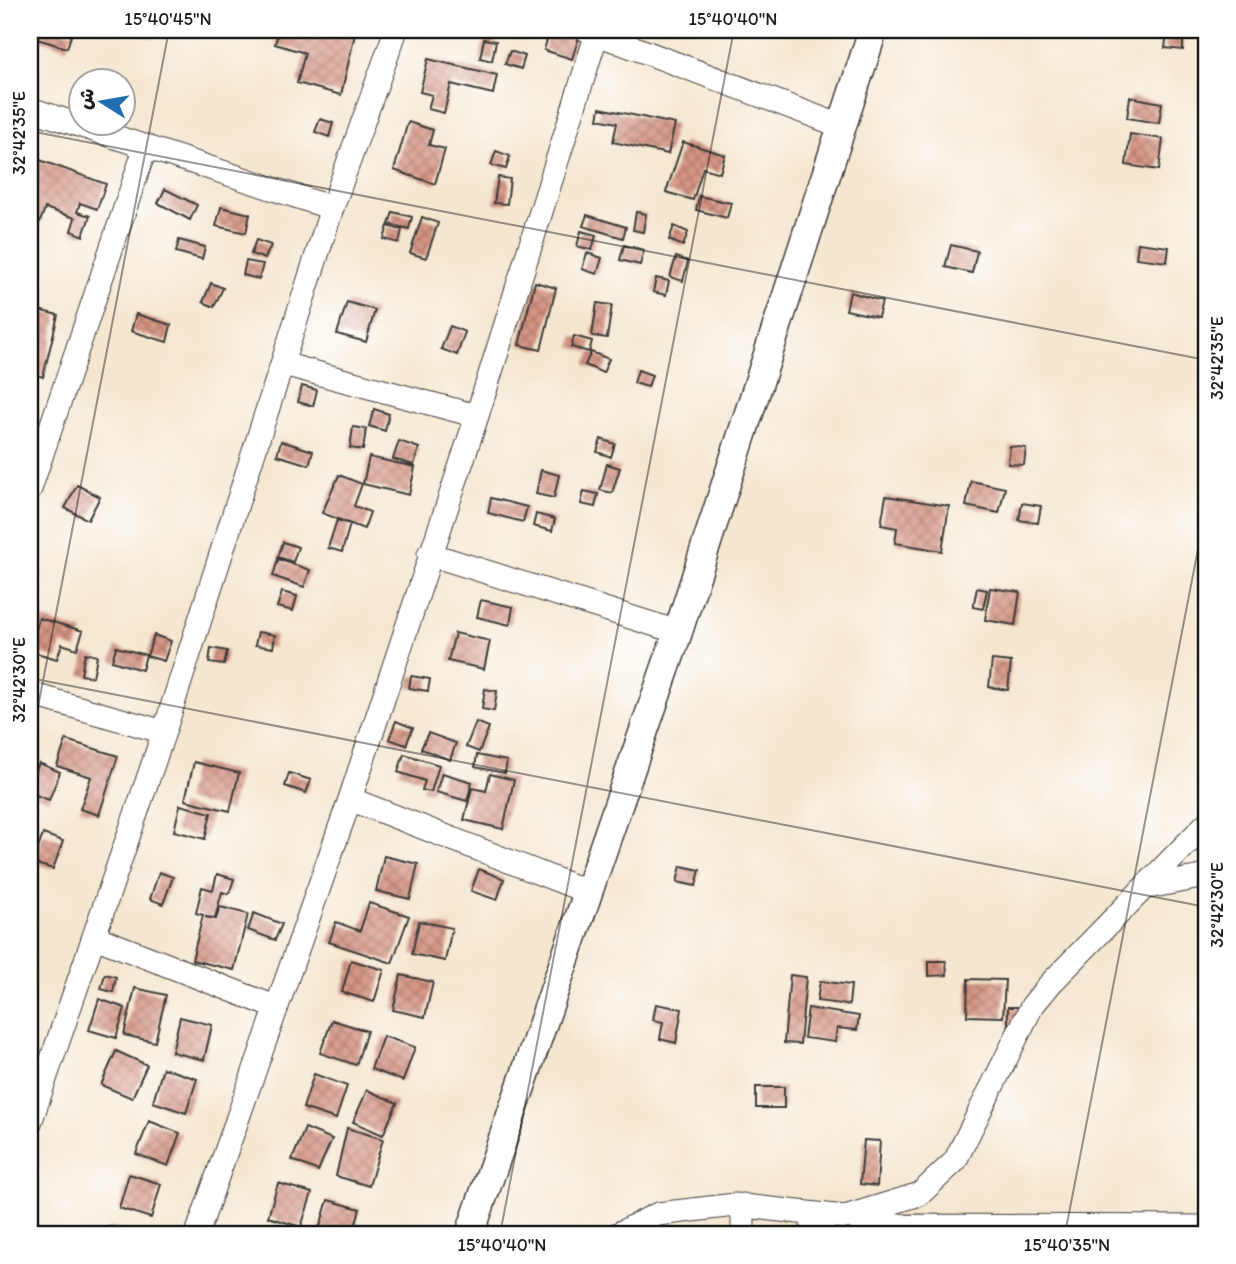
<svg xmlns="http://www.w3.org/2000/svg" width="1236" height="1264" font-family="Itim,'Playpen Sans Arabic',sans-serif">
	<defs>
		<pattern id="building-cross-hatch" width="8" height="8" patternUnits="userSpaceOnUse" patternTransform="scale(1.75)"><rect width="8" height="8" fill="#d69585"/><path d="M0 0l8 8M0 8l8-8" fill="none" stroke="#ad796c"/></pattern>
	</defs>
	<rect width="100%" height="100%" fill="#fff"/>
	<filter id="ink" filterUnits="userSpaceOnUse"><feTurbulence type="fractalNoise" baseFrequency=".0143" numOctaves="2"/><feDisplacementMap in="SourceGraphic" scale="14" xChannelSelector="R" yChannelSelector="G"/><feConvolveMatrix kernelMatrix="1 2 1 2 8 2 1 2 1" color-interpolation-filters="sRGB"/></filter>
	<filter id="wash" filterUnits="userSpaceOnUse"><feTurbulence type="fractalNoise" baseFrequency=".00686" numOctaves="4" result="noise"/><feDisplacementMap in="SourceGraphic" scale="28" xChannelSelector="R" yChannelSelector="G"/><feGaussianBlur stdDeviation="1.57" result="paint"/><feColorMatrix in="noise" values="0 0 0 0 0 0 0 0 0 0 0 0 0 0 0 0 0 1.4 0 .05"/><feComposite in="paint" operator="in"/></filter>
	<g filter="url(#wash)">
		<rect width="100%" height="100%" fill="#f5e6d0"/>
		<g id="blocks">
			<path fill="url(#building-cross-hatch)" d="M30 30H62L72 33 67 48 30 37Z
				M138 30H157L154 39 137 34Z
				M279 30 301 34 302 30H339L355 34 341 95 297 83 305 53 275 44Z
				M550 30 579 37 572 59 544 50Z
				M1167 33 1183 34V50L1165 48Z
				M484 39 496 41 492 61 480 58Z
				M510 51 525 56 521 69 505 64Z
				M428 59 497 75 493 94 451 84 444 113 428 109 432 95 420 92Z
				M1130 97 1162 103 1159 123 1127 118Z
				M600 108 675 124 668 154 613 142 617 123 598 119Z
				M320 119 333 123 329 137 315 132Z
				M408 122 433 130 429 145 445 149 435 184 394 170Z
				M1130 134 1163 139 1159 170 1126 165Z
				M683 142 725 155 720 173 703 168 693 200 666 192Z
				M496 151 510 156 506 169 491 165Z
				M37 159 106 184 97 209 80 203 77 212 90 216 83 236 71 231 75 218 45 208 40 222 30 218V180Z
				M498 177 510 179 507 204 494 203Z
				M165 189 197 205 190 220 158 203Z
				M699 196 731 203 727 218 696 210Z
				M221 207 250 214 246 233 216 226Z
				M393 212 412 217 409 229 389 224Z
				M636 212 646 214 643 232 633 230Z
				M587 215 626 227 623 238 583 226Z
				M422 217 438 223 426 258 410 253Z
				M388 226 402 230 399 243 384 239Z
				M674 226 688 232 683 246 669 240Z
				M581 231 596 235 592 250 577 246Z
				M179 240 205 247 202 259 176 252Z
				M256 240 271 245 265 259 251 254Z
				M1138 243 1169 247 1167 262 1136 258Z
				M624 245 644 250 640 265 620 260Z
				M951 245 977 251 972 273 945 267Z
				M587 253 602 258 597 274 582 269Z
				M676 257 688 261 683 281 670 277Z
				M246 261 263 264 259 279 243 275Z
				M656 278 669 281 666 295 653 292Z
				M535 282 556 288 541 350 519 345Z
				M211 283 223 288 214 307 203 302Z
				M850 292 882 301 878 317 846 310Z
				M347 302 375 310 366 342 337 334Z
				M597 303 612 305 607 338 592 336Z
				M30 308 58 315 43 377 30 373Z
				M136 314 171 325 167 342 131 331Z
				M450 326 465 332 457 355 441 349Z
				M574 336 592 341 589 352 571 347Z
				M591 352 609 359 603 373 585 365Z
				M638 370 652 375 648 387 634 383Z
				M302 386 317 390 313 406 298 402Z
				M374 409 389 414 385 431 369 426Z
				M353 427 366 429 363 450 350 448Z
				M601 439 615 444 611 457 597 452Z
				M281 441 313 451 309 465 277 455Z
				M399 441 419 448 414 465 393 459Z
				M1010 446 1026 448 1024 465 1008 464Z
				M369 457 415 467 409 495 363 484Z
				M607 464 620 468 612 493 600 490Z
				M541 470 559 475 554 498 536 494Z
				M339 475 362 484 354 506 370 512 364 529 322 513Z
				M971 481 1005 488 999 513 966 506Z
				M77 485 100 497 88 520 65 508Z
				M584 491 598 494 595 507 581 504Z
				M886 496 949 506 942 551 895 543 897 528 881 525Z
				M491 498 527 507 523 522 488 513Z
				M1022 503 1041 506 1038 523 1019 520Z
				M536 514 555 519 552 531 533 526Z
				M337 520 350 524 342 552 328 548Z
				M283 542 298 547 293 562 278 557Z
				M278 559 310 570 304 587 273 576Z
				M977 588 987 590 983 609 973 607Z
				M990 588 1020 592 1015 625 985 620Z
				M282 592 297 596 293 611 277 607Z
				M481 600 513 607 510 625 477 617Z
				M39 618 83 631 77 649 62 644 57 659 30 651Z
				M258 632 275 635 273 648 255 645Z
				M455 633 490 641 484 669 448 661Z
				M154 635 171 641 164 661 147 656Z
				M116 647 146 655 142 670 112 661Z
				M211 648 227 651 224 665 209 663Z
				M85 653 97 656 93 677 81 675Z
				M992 660 1011 662 1008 690 989 687Z
				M411 676 430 679 428 691 409 688Z
				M485 689 497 691 494 711 482 709Z
				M396 721 413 728 406 745 389 739Z
				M476 722 489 727 479 752 466 747Z
				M428 733 456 743 450 760 421 749Z
				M66 740 118 756 99 815 80 809 91 777 57 766Z
				M404 754 439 765 431 792 422 790 425 781 398 772Z
				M477 755 507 761 505 773 475 767Z
				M194 762 239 773 230 811 185 800Z
				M39 763 60 772 49 800 30 793V777L33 778Z
				M289 773 311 780 306 793 285 786Z
				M442 773 472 782 467 801 436 792Z
				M490 774 514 780 503 829 464 820 472 788 486 791Z
				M180 805 211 813 205 839 174 831Z
				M43 834 63 841 53 869 33 863Z
				M384 856 418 864 410 899 376 891Z
				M681 866 700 870 696 886 677 882Z
				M479 869 504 879 497 900 471 891Z
				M159 872 173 877 163 904 150 899Z
				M217 874 234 879 229 894 222 892 215 918 205 917 216 919 220 907 248 914 234 970 192 960 203 915 196 913 202 887 213 890Z
				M369 903 409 916 392 963 329 942 336 922 360 931Z
				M254 913 282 924 275 940 248 930Z
				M419 921 452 928 445 961 412 954Z
				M351 960 384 970 374 1002 342 992Z
				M929 961H946L947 975 929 976Z
				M105 974 116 977 113 992 101 989Z
				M401 975 433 982 425 1017 393 1010Z
				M790 975 806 977 800 1044 784 1043Z
				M968 979 1005 980 1003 1017 967 1016Z
				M820 981 851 985 849 1005 817 1001Z
				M135 988 166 995 155 1042 124 1035Z
				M99 999 125 1008 116 1038 89 1030Z
				M656 1004 682 1009 676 1043 660 1039 663 1022 653 1020Z
				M1008 1007H1024L1023 1025H1008Z
				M808 1008 859 1016 857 1030 837 1028 835 1042 804 1038Z
				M180 1017 212 1025 204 1060 172 1052Z
				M332 1020 367 1031 356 1065 320 1053Z
				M383 1036 415 1047 403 1081 371 1069Z
				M116 1051 147 1065 132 1098 101 1085Z
				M163 1068 197 1079 186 1113 153 1102Z
				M314 1074 347 1086 336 1119 303 1108Z
				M756 1087H784V1108H756Z
				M367 1090 397 1103 383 1135 353 1122Z
				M149 1121 180 1133 168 1166 136 1154Z
				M305 1128 332 1139 318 1171 292 1160Z
				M347 1128 383 1139 369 1186 336 1176Z
				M864 1140 880 1141 877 1186 860 1184Z
				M129 1174 161 1184 151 1218 119 1208Z
				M278 1183 312 1193 301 1227 268 1217Z
				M328 1200 360 1209 353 1234 318 1233Z
				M109 1227 136 1233V1234H108Z"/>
		</g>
	</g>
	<g filter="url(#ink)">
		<use href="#blocks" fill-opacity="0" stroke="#3d3a37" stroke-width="2"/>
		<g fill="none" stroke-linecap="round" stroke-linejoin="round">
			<defs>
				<path id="minor" d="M587 30 841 126
					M30 109 332 208
					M283 364 477 416
					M30 489 146 146
					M429 554 678 632
					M30 694 164 732
					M350 799 588 892
					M1148 887 1206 876
					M95 937 275 1007
					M30 1123 164 732 332 208 396 30
					M856 1219 905 1226 1206 1227
					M812 1225 825 1234
					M197 1234 350 799 477 416 598 30
					M618 1234 658 1214 735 1205 845 1217 920 1194 955 1161 1032 1006 1050 984 1206 824
					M743 1234V1205"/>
				<path id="tertiary" d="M470 1234 678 632 873 30"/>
			</defs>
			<use href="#minor" stroke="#3d3a37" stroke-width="25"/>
			<use href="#tertiary" stroke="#3d3a37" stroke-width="31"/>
			<use href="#minor" stroke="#fff" stroke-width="23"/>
			<use href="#tertiary" stroke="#fff" stroke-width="28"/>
		</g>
	</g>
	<path fill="none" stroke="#1c1c1c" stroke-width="2" stroke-opacity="0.45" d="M30 131 1206 360M30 678 1206 907M30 748 169 30M30 1226 74 1234M500 1234 734 30M1065 1234 1206 508"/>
	<rect width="1236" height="1264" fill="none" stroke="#fff" stroke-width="77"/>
	<g transform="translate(102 102) rotate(281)"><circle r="33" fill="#ffffff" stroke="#a4a4a4" stroke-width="2"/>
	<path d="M0-5L12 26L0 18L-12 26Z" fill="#1f6fb2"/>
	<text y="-10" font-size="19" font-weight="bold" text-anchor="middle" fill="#1c1c1c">ش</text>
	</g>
	<rect x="38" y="38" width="1160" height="1188" fill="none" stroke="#1c1c1c" stroke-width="2.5"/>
	<g font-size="18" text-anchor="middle" fill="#1c1c1c">
		<text x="168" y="25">15°40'45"N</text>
		<text x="733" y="25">15°40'40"N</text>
		<text transform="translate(19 133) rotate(-90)" y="6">32°42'35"E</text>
		<text transform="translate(1217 358) rotate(-90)" y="6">32°42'35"E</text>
		<text transform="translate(19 680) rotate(-90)" y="6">32°42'30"E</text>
		<text transform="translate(1217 905) rotate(-90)" y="6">32°42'30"E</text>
		<text x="502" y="1251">15°40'40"N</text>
		<text x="1067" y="1251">15°40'35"N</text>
	</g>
</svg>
